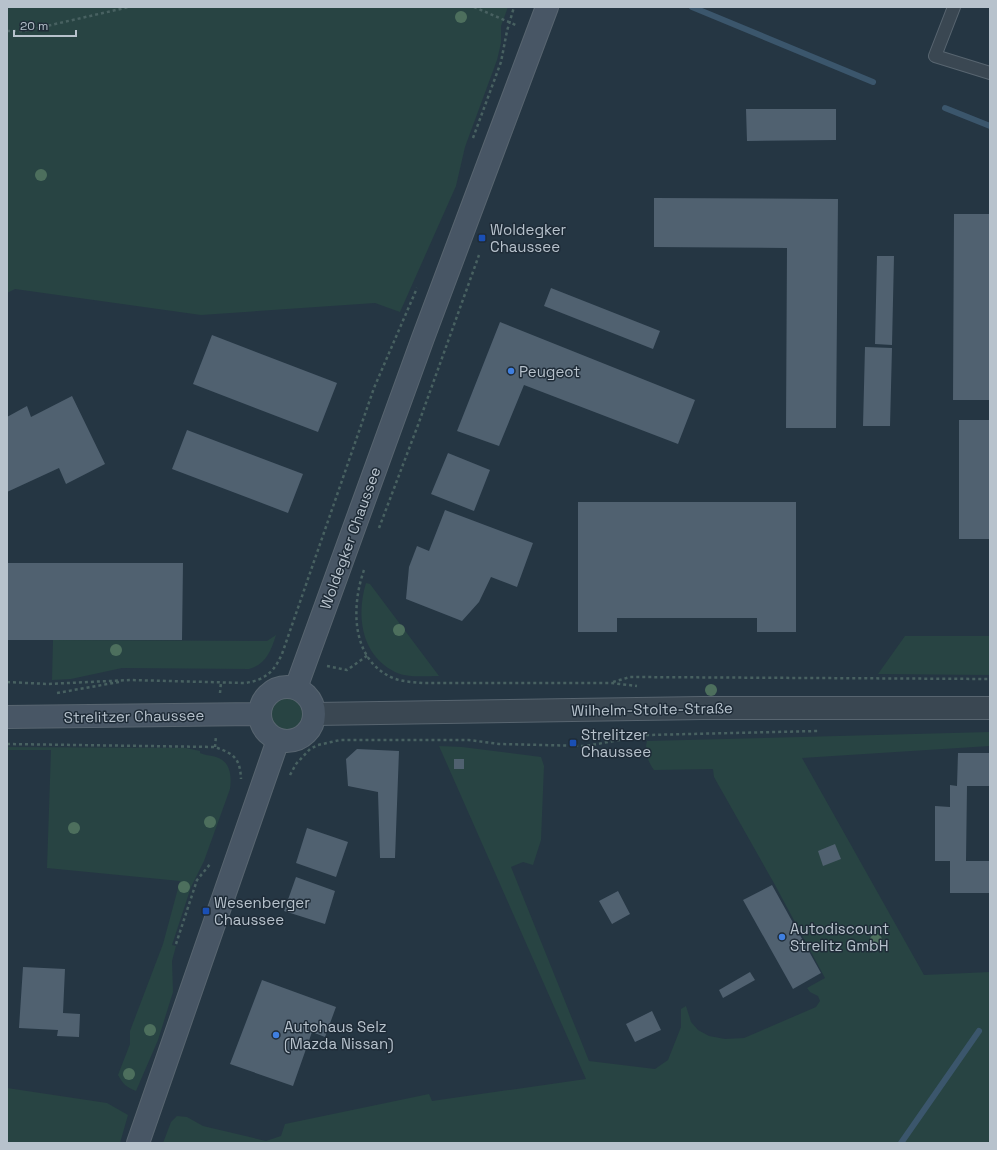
<svg xmlns="http://www.w3.org/2000/svg" width="997" height="1150" font-family="'Space Grotesk',sans-serif">
	<rect width="100%" height="100%" fill="#253643"/>
	<path fill="#284443" d="M7 7H508L501 26V43L497 60 465 147 456 186 400 312 375 303 201 315 15 289 7 293Z
		M366 583 370 584 439 676C426 676 407 678 395 672 361 655 356 616 366 583Z
		M276 635C271 651 266 664 249 669L122 668 71 679 52 680 53 640 267 641Z
		M905 636H990V675L878 674Z
		M270 714a17 17 0 1 1 34 0a17 17 0 1 1-34 0Z
		M990 732V746L802 758 924 975 990 972V1143H163L171 1122 177 1116 187 1117 203 1126 266 1141 281 1136 285 1124 429 1094 432 1101 586 1079 439 746 462 747 541 757 544 766 541 840 533 865 523 862 511 867 589 1061 655 1069 668 1060 681 1027V1009L686 1006 691 1022 698 1030 709 1036 725 1039 744 1038 816 1007 820 1001 818 996 810 992 807 988 825 978 775 885 714 777 713 769 654 770C648 762 644 751 647 741Z
		M7 747 186 748 200 751V753C205 755 208 755 212 756 230 759 232 774 230 789L204 861 191 887 172 945 176 946 172 961 173 992 158 1040 136 1091C126 1087 123 1084 118 1075L130 1044V1031L163 944 180 881 47 868 51 750H7Z
		M7 1088 107 1103 128 1115 120 1143H7Z"/>
	<g fill="none" stroke-linecap="round" stroke-linejoin="round">
		<path stroke="#3b566c" stroke-width="6" d="M692 7 873 82
			M945 108 990 126
			M901 1143 979 1031"/>
	</g>
	<path fill="#506170" d="M746 109H836V140L747 141Z
		M654 198 838 199 836 428H786L787 248 654 247Z
		M954 214H990V400H953Z
		M877 256H894L892 345 875 344Z
		M551 288 660 331 653 349 544 306Z
		M500 322 695 400 678 444 524 385 499 446 457 431Z
		M212 335 337 383 318 432 193 384Z
		M865 347 892 348 890 426H863Z
		M72 396 105 464 66 484 59 468 7 492V417L27 406 31 417Z
		M959 420H990V539H959Z
		M187 430 303 474 288 513 172 469Z
		M448 453 490 470 474 511 431 494Z
		M578 502H796V632H757V618H617V632H578Z
		M445 510 533 543 517 587 491 577 479 602 462 621 406 599 409 567 417 546 429 551Z
		M7 563H183L182 640H7Z
		M357 749 399 751 395 858H380L378 792 348 786 346 759Z
		M958 753H990V786H967L966 861H990V893H950V861H935V806L950 807V785L957 786Z
		M454 759H464V769H454Z
		M307 828 348 842 336 877 296 863Z
		M835 844 841 859 823 866 818 851Z
		M296 877 335 891 325 924 284 911Z
		M772 885 821 973 793 989 743 900Z
		M618 891 630 914 612 924 599 901Z
		M23 967 65 969 63 1013 80 1014 79 1037 57 1036 58 1030 19 1028Z
		M750 972 755 980 723 998 719 990Z
		M262 980 336 1007 325 1037 312 1032 293 1086 230 1064Z
		M652 1011 661 1030 635 1042 626 1024Z"/>
	<g fill="none" stroke-linecap="round" stroke-linejoin="round">
		<defs>
			<path id="service" d="M954 7 935 56 990 73"/>
			<path id="minor" d="M315 714 702 708H990"/>
			<path id="secondary" d="M260 714a27 27 0 1 1 54 0a27 27 0 1 1-54 0Z
				M296 688 423 338 547 7
				M7 717 260 714
				M138 1143 278 740"/>
		</defs>
		<use href="#service" stroke="#586570" stroke-width="14"/>
		<use href="#minor" stroke="#586570" stroke-width="24"/>
		<use href="#secondary" stroke="#586570" stroke-width="24"/>
		<path stroke="#486161" stroke-width="2.5" stroke-dasharray="3 3" stroke-linecap="butt" d="M474 7 518 26
			M7 31H25L129 7
			M473 138 501 62 507 31 514 7
			M379 528 418 425 479 255
			M364 570C351 607 351 660 393 678 403 682 413 682 423 683H611L637 686
			M327 666 347 670 368 655
			M7 682 48 684 130 680 245 683C265 680 274 672 282 654L374 388 417 288
			M613 682 630 677 990 679
			M57 693 119 682
			M220 693 221 682
			M7 744 215 747C234 754 240 758 241 779
			M215 747 216 736
			M290 775 296 764 310 749 318 745 340 740H469L499 744 586 746 647 735 818 731
			M176 944 197 880 211 863"/>
		<use href="#service" stroke="#3a4752" stroke-width="12"/>
		<use href="#minor" stroke="#3a4752" stroke-width="22"/>
		<use href="#secondary" stroke="#485665" stroke-width="22"/>
	</g>
	<g fill="#4d6f5d">
		<circle cx="461" cy="17" r="6"/>
		<circle cx="41" cy="175" r="6"/>
		<circle cx="399" cy="630" r="6"/>
		<circle cx="116" cy="650" r="6"/>
		<circle cx="711" cy="690" r="6"/>
		<circle cx="210" cy="822" r="6"/>
		<circle cx="74" cy="828" r="6"/>
		<circle cx="184" cy="887" r="6"/>
		<circle cx="876" cy="940" r="6"/>
		<circle cx="150" cy="1030" r="6"/>
		<circle cx="129" cy="1074" r="6"/>
	</g>
	<g fill="#1a4fb4" stroke="#1f2c38" stroke-width="1.5">
		<rect x="478" y="234" width="8" height="8" rx="2"/>
		<rect x="569" y="739" width="8" height="8" rx="2"/>
		<rect x="202" y="907" width="8" height="8" rx="2"/>
	</g>
	<g fill="#3f7fe0" stroke="#1f2c38" stroke-width="1.5">
		<circle cx="511" cy="371" r="4"/>
		<circle cx="782" cy="937" r="4"/>
		<circle cx="276" cy="1035" r="4"/>
	</g>
	<g text-anchor="middle" dominant-baseline="central" stroke-width="3" stroke-linejoin="round" paint-order="stroke">
		<g font-size="15" fill="#b7c2cc" stroke="#1f2c38" text-anchor="start">
			<text x="490" y="229">Woldegker<tspan x="490" dy="17">Chaussee</tspan></text>
			<text x="519" y="371">Peugeot</text>
			<text x="581" y="734">Strelitzer<tspan x="581" dy="17">Chaussee</tspan></text>
			<text x="214" y="902">Wesenberger<tspan x="214" dy="17">Chaussee</tspan></text>
			<text x="790" y="928">Autodiscount<tspan x="790" dy="17">Strelitz GmbH</tspan></text>
			<text x="284" y="1026">Autohaus Selz<tspan x="284" dy="17">(Mazda Nissan)</tspan></text>
		</g>
		<g font-size="15" fill="#b7c2cc" stroke="#1f2c38">
			<text transform="translate(350 538) rotate(-70)">Woldegker Chaussee</text>
			<text transform="translate(652 709) rotate(-1)">Wilhelm-Stolte-Straße</text>
			<text transform="translate(134 716) rotate(-1)">Strelitzer Chaussee</text>
		</g>
	</g>
	<rect width="997" height="1150" fill="none" stroke="#b7c2cc" stroke-width="16"/>
	<path d="M14 30v6h62v-6" fill="none" stroke="#b7c2cc" stroke-width="2"/>
	<text x="20" y="30" font-size="12" fill="#b7c2cc" stroke="#1f2c38" stroke-width="3" paint-order="stroke">20 m</text>
</svg>
